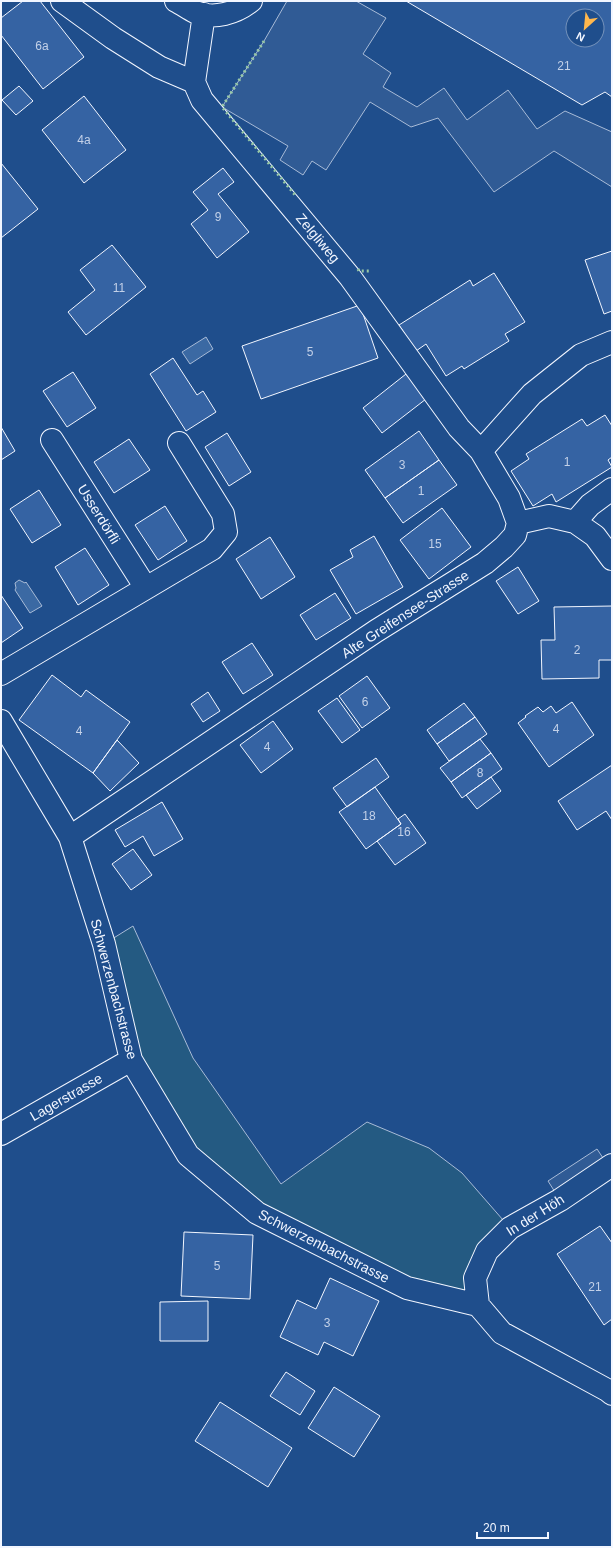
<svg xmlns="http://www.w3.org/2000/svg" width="613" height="1548" font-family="Arial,sans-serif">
	<rect width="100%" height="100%" fill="#1f4e8c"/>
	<path fill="#245a82" stroke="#a8bbd7" d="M133 926 193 1058 281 1184 367 1122 429 1148 462 1173 510 1228 487 1251 478 1305 407 1288 257 1213 188 1155 131 1060 104 944Z"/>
	<path fill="#305b95" stroke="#a8bbd7" d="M287 1H356L386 18 363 54 391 73 383 87 417 107 444 88 467 120 508 90 537 129 565 111 612 132V187L554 151 494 192 438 118 411 127 370 102 326 170 312 161 303 175 280 160 288 146 222 107 264 41Z
		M597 1149 609 1167 560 1200 548 1181Z"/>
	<path fill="#3b69a3" stroke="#a8bbd7" d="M206 337 213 349 190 364 182 352Z
		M19 580 25 583 26 582 42 606 30 613 15 590 16 588 15 583Z"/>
	<path fill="#3563a3" stroke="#f2f6ff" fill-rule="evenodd" d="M23 1H40L84 57 43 89 1 35V18Z
		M406 1H612V97L605 92 582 105ZM573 16H597V40H573Z
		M19 86 33 101 16 115 2 100Z
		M84 96 126 150 84 183 42 130Z
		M1 163 38 209 1 238Z
		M223 168 234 182 218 194 249 232 217 258 191 224 208 210 193 192Z
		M112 245 146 287 86 335 68 312 95 290 80 270Z
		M612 251V311L604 314 585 260Z
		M494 273 525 322 505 334 509 341 464 369 462 366 446 376 426 344 416 351 399 325 470 280 473 286Z
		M360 305 378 358 261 399 242 346Z
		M173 358 197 395 203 391 216 412 186 431 150 374Z
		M73 372 96 408 67 427 43 391Z
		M406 374 426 399 382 433 363 408Z
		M605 415 612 426V457L608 460 612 467 556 502 552 494 533 506 511 471 529 459 526 454 582 419 587 426Z
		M1 427 15 451 1 460Z
		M419 431 439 460 385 498 365 470Z
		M227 433 251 472 229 486 205 447Z
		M129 439 150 470 114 493 94 462Z
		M439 460 457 485 403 523 385 498Z
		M39 490 61 525 32 543 10 509Z
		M165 506 187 541 158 560 135 525Z
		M442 508 471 547 429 579 400 540Z
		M374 536 403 587 356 614 330 570 353 557 350 550Z
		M270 537 295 577 261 599 236 559Z
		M85 548 109 585 78 605 55 567Z
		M518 567 539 601 518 614 496 581Z
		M335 593 351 618 316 640 300 615Z
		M1 595 23 628 1 643Z
		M612 606V660H599V678L542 679 541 640H555L554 607Z
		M252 643 273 675 243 694 222 662Z
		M52 675 81 697 86 690 130 722 93 773 19 720Z
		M367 676 390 708 362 728 339 696Z
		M208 692 220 711 203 722 191 704Z
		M337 698 360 730 342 743 318 711Z
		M572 702 594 735 549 767 518 723 526 717 525 716 538 707 543 712 551 706 556 713Z
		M464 703 475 717 437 744 427 730Z
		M475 717 487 734 449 761 437 744Z
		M273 721 293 749 261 773 240 745Z
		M480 739 491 753 451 782 440 768Z
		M117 740 139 763 110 791 93 773Z
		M491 753 502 769 462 798 451 782Z
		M376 758 389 777 347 807 333 788Z
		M612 765V820L606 811 577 830 558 801Z
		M491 777 501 791 477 809 466 795Z
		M375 787 401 824 366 849 339 812Z
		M162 802 183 839 154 856 143 836 125 847 115 830Z
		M405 814 426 843 395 865 377 841 401 824 398 819Z
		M133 849 152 875 131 890 112 864Z
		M600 1226 612 1243V1319L604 1325 557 1254Z
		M184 1232 253 1235 250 1299 181 1296Z
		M330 1278 379 1301 353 1356 324 1342 318 1355 280 1337 297 1300 316 1309Z
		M208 1301V1341H160V1302Z
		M286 1372 315 1391 300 1415 270 1396Z
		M334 1387 380 1416 354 1457 308 1428Z
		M220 1402 292 1448 268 1487 195 1441Z"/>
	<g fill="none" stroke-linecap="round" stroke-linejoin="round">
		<defs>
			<path id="minor" d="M62 1 113 38 159 67 194 82
				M176 1C182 4 189 9 195 12 214 20 236 13 251 1
				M52 440 146 588
				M481 451 532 394 581 355 612 342
				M575 522 590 505 612 489
				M518 523 549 516 575 522 595 536 612 559
				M1 674 212 549 226 532 223 514 179 443
				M1 721 70 837 104 944 131 1060 188 1155 257 1213 407 1288 478 1305 502 1333 607 1390 612 1394
				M70 837 376 631 485 563 504 547 515 535 518 523 509 498 481 451 459 428 350 277 202 100 194 82 204 14
				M1 1134 131 1060
				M478 1305 475 1278 487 1251 510 1228 560 1200 612 1165"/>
		</defs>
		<use href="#minor" stroke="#f2f6ff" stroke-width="24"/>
		<use href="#minor" stroke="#1f4e8c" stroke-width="22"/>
		<path stroke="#97c8a6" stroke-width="3" stroke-dasharray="2 3" stroke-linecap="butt" d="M264 41 222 107 296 196
			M358 269 359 271H371"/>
	</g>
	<g text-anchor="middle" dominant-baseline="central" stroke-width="3" stroke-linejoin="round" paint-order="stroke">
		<g font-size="12" fill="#c3d1e8">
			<text x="42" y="46">6a</text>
			<text x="564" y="66">21</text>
			<text x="84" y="140">4a</text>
			<text x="218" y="217">9</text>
			<text x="119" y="288">11</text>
			<text x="310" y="352">5</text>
			<text x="567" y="462">1</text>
			<text x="402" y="465">3</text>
			<text x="421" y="491">1</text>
			<text x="435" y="544">15</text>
			<text x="577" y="650">2</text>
			<text x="365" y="702">6</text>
			<text x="556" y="729">4</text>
			<text x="79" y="731">4</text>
			<text x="267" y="747">4</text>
			<text x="480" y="773">8</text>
			<text x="369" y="816">18</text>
			<text x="404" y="832">16</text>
			<text x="217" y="1266">5</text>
			<text x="595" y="1287">21</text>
			<text x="327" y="1323">3</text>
		</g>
		<g font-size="14" fill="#f2f6ff" stroke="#1f4e8c">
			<text transform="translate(318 238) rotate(50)">Zelgliweg</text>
			<text transform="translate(99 514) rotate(58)">Usserdörfli</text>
			<text transform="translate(405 614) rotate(-33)">Alte Greifensee-Strasse</text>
			<text transform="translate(114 989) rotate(75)">Schwerzenbachstrasse</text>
			<text transform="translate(66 1097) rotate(-30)">Lagerstrasse</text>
			<text transform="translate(535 1215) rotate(-32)">In der Höh</text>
			<text transform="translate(324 1246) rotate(27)">Schwerzenbachstrasse</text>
		</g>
	</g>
	<rect width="613" height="1548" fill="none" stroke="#f2f6ff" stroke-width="4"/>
	<g transform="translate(585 28) rotate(207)"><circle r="19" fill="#1f4e8c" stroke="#7391ba"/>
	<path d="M0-3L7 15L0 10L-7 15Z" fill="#ffb74d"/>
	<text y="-6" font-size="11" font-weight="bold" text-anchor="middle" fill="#f2f6ff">N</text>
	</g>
	<path d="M477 1532v6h71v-6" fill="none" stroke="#f2f6ff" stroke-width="2"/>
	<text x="483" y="1532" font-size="12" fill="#f2f6ff" stroke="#1f4e8c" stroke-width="3" paint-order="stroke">20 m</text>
</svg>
